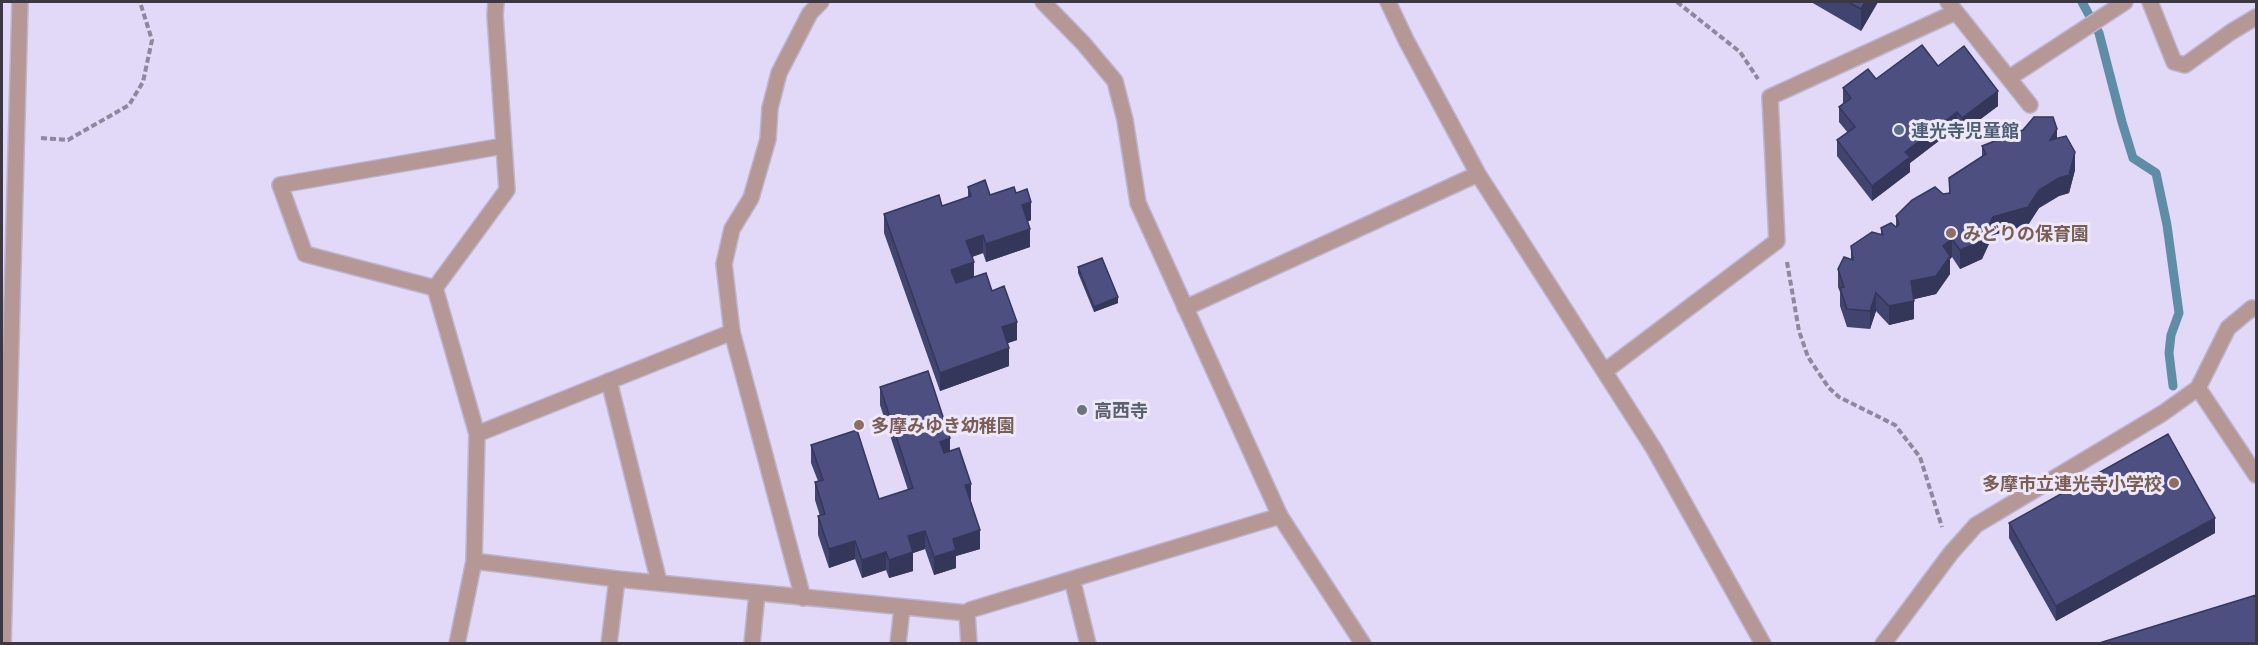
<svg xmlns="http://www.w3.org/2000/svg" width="2258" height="645" font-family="'Noto Sans','Noto Sans JP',sans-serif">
	<rect width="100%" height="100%" fill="#e2d8f8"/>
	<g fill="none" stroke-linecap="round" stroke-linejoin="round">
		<path stroke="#5f8da5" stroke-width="9" d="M2082 2 2099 33 2122 122 2133 158 2156 173 2167 225 2179 313 2171 335 2169 353 2173 386"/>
		<defs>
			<path id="lane" d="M2150 2 2174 62 2185 65 2231 32 2256 17
				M435 288 305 254 280 185 503 146
				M732 332 724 264 732 229 751 198 768 139 770 108 779 73 810 13 821 2
				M609 381 659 582
				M2198 388 2256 475
				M1072 579 1088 644
				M609 644 617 579
				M752 644 757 593
				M898 644 902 608
				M969 644 967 613 970 610 1280 516"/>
			<path id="street" d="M1043 2 1083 43 1115 81 1125 120 1138 203 1280 516 1363 644
				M1388 2 1406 40 1478 174 1654 449 1763 644
				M1948 2 2030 105
				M2009 78 2125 2
				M1185 308 1478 174
				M1605 371 1777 241 1770 97 1956 12
				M477 434 732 332 803 598
				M474 561 617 579 967 613
				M3 644 20 2
				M457 644 474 561 477 434 435 288 507 190 495 15 496 2
				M1883 644 1951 553 1976 525 2163 413 2198 388 2228 328 2252 308 2256 309"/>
		</defs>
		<use href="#lane" stroke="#bdb5d0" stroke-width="18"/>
		<use href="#street" stroke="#bdb5d0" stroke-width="18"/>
		<path stroke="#8e879d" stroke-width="4" stroke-dasharray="6 3" stroke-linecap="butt" d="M1677 2 1740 52 1758 79
			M41 138 68 140 129 105 143 82 152 40 140 2
			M1787 262 1799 331 1808 357 1829 388 1839 397 1895 425 1920 457 1942 527"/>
		<use href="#lane" stroke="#b59796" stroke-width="15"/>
		<use href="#street" stroke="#b59796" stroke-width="15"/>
	</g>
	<path fill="#41446e" d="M1811 2H1878L1861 31Z
		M1938 66 1998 106 1962 133 1957 127 1910 163V172L1872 201 1837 156V140L1848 133 1839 122V107L1844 104 1843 103V88Z
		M2057 138 2075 170 2069 193 2059 196 2039 208 2028 225 1993 235 1982 259 1960 269 1952 257 1950 259V274L1936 294 1914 299V319L1889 325 1876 311 1870 329 1847 327 1840 306V292L1838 287V269L1851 259V246L1881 234V228L1896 227V216L1949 193V178L1982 157V146Z
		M968 187 990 195 1016 193 1031 220 1027 222 1030 247 986 262 983 253 972 257 974 277 992 291 1017 340 1008 343 1009 366 940 391 884 233V214L942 206 968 197Z
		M1078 267 1118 303 1094 312 1078 273Z
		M880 387 950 451 971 502 980 549 956 556V568L934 575 925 549 913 553V571L889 578 886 570 862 578 855 559 829 568 818 535V516H820L815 500V482L818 481 811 463V445L879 499 908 490 880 405Z
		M2009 523 2215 533 2056 621 2009 538Z"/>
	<path fill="#35375a" d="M1865 2H1878L1861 31V9Z
		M1998 91V106L1962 133V118Z
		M1957 112V127L1910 163V172L1872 201V186L1905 152Z
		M2057 129V147L2050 140Z
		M2075 152V170L2069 193 2059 196 2039 208 2028 225 1993 235 1982 259 1960 269V250L1993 217 2039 190Z
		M1031 202V220L1022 224V205Z
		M1030 229V247L986 262V244Z
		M983 235V253L966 259V241Z
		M1952 239V257L1950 259V274L1936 294 1911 300V281L1943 246Z
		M974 262V281L951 288V270Z
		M1876 293V311L1870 329V311Z
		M1118 297V303L1094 312V307Z
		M1914 301V319L1889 325V306Z
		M1017 322V340L1002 345V327Z
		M1009 348V366L940 391V373Z
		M950 438V456L940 460V442Z
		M971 484V502L965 485Z
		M2215 518V533L2056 621V606Z
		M980 530V549L956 556V568L934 575V557L953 539Z
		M925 531V549L913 553V571L889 578V560L908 536Z
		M855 541V559L829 568V549Z
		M886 552V570L862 578V560Z"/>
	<path fill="#4c4f80" stroke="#35375a" stroke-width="1.5" d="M1848 2H1865L1861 9Z
		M1922 45 1938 66 1964 46 1998 91 1962 118 1957 112 1905 152 1910 157 1872 186 1837 140 1855 127 1839 107 1851 98 1843 88 1868 69 1876 79Z
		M2034 117H2053L2057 129 2050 140 2066 136 2075 152 2069 175 2059 178 2039 190 2028 207 1993 217 1982 241 1960 250 1952 239 1943 246 1950 256 1936 276 1911 281 1914 301 1889 306 1876 293 1870 311 1847 309 1840 288 1844 287 1838 269 1844 257 1853 260 1851 246 1872 232 1883 235 1881 228 1891 223 1896 227 1899 224 1896 216 1912 200 1935 187 1943 194 1950 193 1949 178 1986 154 1982 146 2023 130Z
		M985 180 990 195 1014 187 1016 193 1027 189 1031 202 1022 205 1030 229 986 244 983 235 966 241 974 262 951 270 956 283 986 273 992 291 1004 286 1017 322 1002 327 1009 348 940 373 884 214 939 195 942 206 971 196 968 187Z
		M1102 258 1118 297 1094 307 1078 267Z
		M928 371 950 438 940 442 944 453 959 448 971 484 965 485 980 530 953 539 956 550 934 557 925 531 908 536 913 552 889 560 886 552 862 560 855 541 829 549 818 516 825 514 815 482 823 480 811 445 857 430 879 499 913 488 880 387Z
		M2168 434 2215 518 2056 606 2009 523Z
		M2256 595V644H2096Z"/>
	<circle fill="#5c6f8a" stroke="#eee8fb" stroke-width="2" cx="1899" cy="130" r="6"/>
	<g fill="#8d6e63" stroke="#eee8fb" stroke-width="2">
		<circle cx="1951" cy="233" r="6"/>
		<circle cx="859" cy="425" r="6"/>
		<circle cx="2174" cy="483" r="6"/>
	</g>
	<circle fill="#6b7280" stroke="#eee8fb" stroke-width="2" cx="1082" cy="410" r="6"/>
	<g text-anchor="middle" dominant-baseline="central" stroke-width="6" stroke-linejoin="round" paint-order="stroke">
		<g font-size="18" font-weight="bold" fill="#4e5e75" stroke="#eee8fb" text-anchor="start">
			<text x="1911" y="130">連光寺児童館</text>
		</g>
		<g font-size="18" font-weight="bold" fill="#785e54" stroke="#eee8fb" text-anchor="start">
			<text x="1963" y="233">みどりの保育園</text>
			<text x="871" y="425">多摩みゆき幼稚園</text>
			<text x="2162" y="483" text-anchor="end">多摩市立連光寺小学校</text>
		</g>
		<g font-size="18" font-weight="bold" fill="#5b616d" stroke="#eee8fb" text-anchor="start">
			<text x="1094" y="410">高西寺</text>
		</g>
	</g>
	<rect width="2258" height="645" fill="none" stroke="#3b3743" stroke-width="6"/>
</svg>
